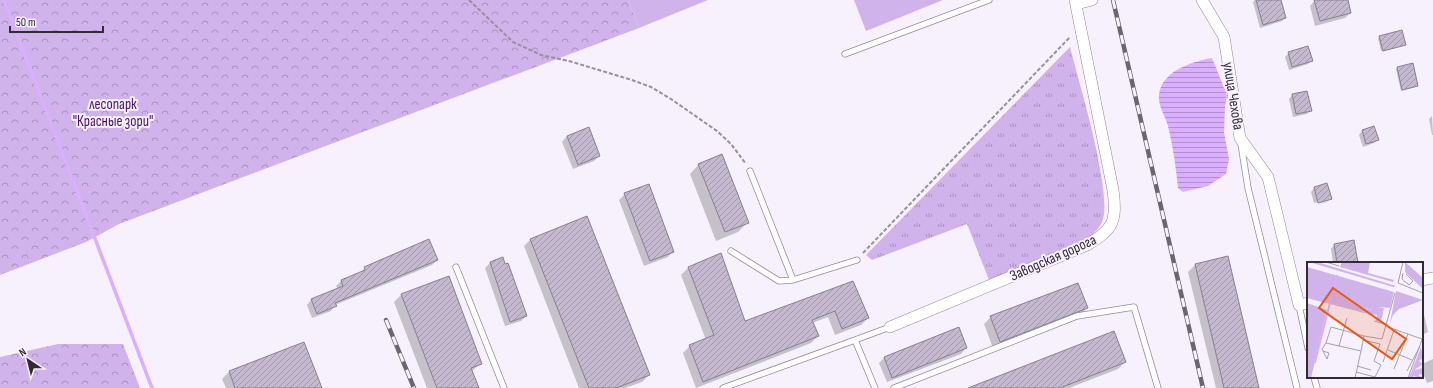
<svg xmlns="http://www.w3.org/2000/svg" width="1433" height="388" font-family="'Sofia Sans Condensed',sans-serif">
	<defs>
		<pattern id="grass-tufts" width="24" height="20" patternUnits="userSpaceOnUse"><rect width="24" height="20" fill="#d1b3eb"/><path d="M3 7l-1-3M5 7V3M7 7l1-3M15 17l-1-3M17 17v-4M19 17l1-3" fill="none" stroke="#aa92bf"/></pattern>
		<pattern id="forest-crowns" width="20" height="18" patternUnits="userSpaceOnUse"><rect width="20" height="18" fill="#d1b3eb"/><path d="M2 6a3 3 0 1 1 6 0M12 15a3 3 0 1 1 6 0" fill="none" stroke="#aa92bf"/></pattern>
		<pattern id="water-rules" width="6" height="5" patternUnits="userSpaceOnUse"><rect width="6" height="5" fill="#d9affe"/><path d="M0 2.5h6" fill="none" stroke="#b08fce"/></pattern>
		<pattern id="building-hatch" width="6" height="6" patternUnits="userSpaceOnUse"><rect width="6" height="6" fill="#c4b9cf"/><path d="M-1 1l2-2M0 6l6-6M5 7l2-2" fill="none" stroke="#a097a9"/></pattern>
	</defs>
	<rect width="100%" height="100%" fill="#f7f0fd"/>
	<path fill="url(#grass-tufts)" d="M1070 47C1078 80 1114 195 1102 222 1098 230 1091 236 1084 242L989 280 967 224 872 260 866 255Z"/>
	<path fill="url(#forest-crowns)" d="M0 0H628L639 28 119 224 86 242 0 275Z
		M58 344H123L140 388H0V357Z"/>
	<path fill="#d1b3eb" d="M628 0H708L639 28Z
		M854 0H943L866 31Z"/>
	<path fill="url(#water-rules)" d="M1212 58 1227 95 1225 106 1224 133 1229 159 1226 174 1208 186 1183 192 1178 188C1176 167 1173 147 1168 126 1166 118 1160 109 1159 100 1157 72 1191 62 1212 58Z"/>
	<path fill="#0003" d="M1255 0H1280L1285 18 1282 21 1260 28 1253 2Z
		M1315 0H1347L1350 13 1345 18 1315 26 1310 6Z
		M1380 37 1405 45 1381 51 1378 38Z
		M1289 53 1312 60 1308 64 1289 70 1285 57Z
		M1397 68 1417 86 1415 87 1401 91 1396 69Z
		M1307 92 1311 110 1307 114 1293 117 1289 99 1292 95Z
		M1432 116 1433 135H1432L1429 119Z
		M588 128 599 156 594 161 573 169 562 142 567 136Z
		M1374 128 1378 140 1374 143 1363 147 1359 135 1362 131Z
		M699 164 748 222 738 232 716 241 690 174Z
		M1326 184 1330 199 1327 202 1315 206 1328 201V199L1314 203 1311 192 1314 188Z
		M625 194 673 251 668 257 644 266 619 200Z
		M531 239 649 375 642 382 625 388H579L524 246Z
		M1353 241 1357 263H1333L1331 249 1334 245Z
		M502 259 526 316 521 321 505 326 485 268 490 263Z
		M437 260 432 265 335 305 331 311 312 318 307 305 311 300 338 289 336 286 341 281 360 273 365 268Z
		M1195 265 1258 388H1216L1188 272Z
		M688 268 745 322 853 282 868 318 861 325 835 335 828 317 812 323 818 336 811 343 696 388 683 353 690 346 706 340 681 275Z
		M448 277 481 363 472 371 478 388H427L394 302 401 295Z
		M1087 308 1080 315 993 348 984 324 991 317Z
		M1423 310 1428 332 1422 335V311Z
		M303 343 321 388H226L222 379 229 372Z
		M966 348 961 354 887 382 879 363 884 358Z
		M1433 359V381L1427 383 1422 370V364Z
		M1125 362 1118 369 1069 388H972Z"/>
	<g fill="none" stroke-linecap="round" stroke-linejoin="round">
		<path stroke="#d9affe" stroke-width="3.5" d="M4 0 152 388"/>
	</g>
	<path fill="url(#building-hatch)" stroke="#897f93" d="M1256 0H1281L1286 18 1263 25Z
		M1314 0H1348L1351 13 1320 21Z
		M1402 30 1406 45 1383 51 1379 36Z
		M1308 46 1313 61 1292 67 1288 52Z
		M1413 63 1418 86 1402 90 1397 67Z
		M1307 91 1312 111 1296 114 1292 94Z
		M1374 126 1379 140 1366 144 1362 130Z
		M589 127 600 156 578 165 567 136Z
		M722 154 749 223 725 232 698 164Z
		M1327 183 1332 199 1318 203 1314 187Z
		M649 184 674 252 650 261 624 193Z
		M587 216 650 375 616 388H589L530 239Z
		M429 239 438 260 335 303 337 306 317 314 311 299 343 286 341 280 365 270 364 267Z
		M1354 240 1358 263H1337L1334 244Z
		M721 253 745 321 853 281 869 318 842 329 835 311 812 320 819 336 703 382 689 345 714 335 688 267Z
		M1228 256 1259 388H1224L1195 264Z
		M503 257 505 264 508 263 527 316 510 322 490 262Z
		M449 276 482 364 471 368 479 388H437L401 294Z
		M1078 283 1088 308 1000 342 990 316Z
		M959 327 967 348 892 378 884 357Z
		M1114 331 1126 362 1060 388H968Z
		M304 342 322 388H235L229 371Z"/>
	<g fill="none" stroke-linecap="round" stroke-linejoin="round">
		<defs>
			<path id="service" d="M845 54 989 0
				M1241 144 1248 188 1297 388
				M750 171 793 280
				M731 251 779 281 793 280 857 260
				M456 267 504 388
				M1299 305 1308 348
				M855 340 890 327
				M1314 377 1317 388
				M723 388 855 340 875 388
				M894 388 1077 316 1134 307 1158 388"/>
			<path id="minor" d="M1202 0 1224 37 1240 138 1268 177 1299 305 1308 303
				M1076 4 1092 0
				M1422 280 1433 278
				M890 327 1087 245C1114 229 1117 221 1113 190L1075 0"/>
		</defs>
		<use href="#service" stroke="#93899d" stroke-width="7"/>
		<use href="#minor" stroke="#93899d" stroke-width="12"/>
		<path stroke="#96909b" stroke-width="2" stroke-dasharray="4 2" stroke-linecap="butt" d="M469 0 513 42 541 55 569 61 632 80 651 87 671 99 717 131 731 144 746 164
			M863 253 1070 37"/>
		<use href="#service" stroke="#fff" stroke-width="5.5"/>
		<use href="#minor" stroke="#fff" stroke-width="11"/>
		<defs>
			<path id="rail" d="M1113 0 1203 388
				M386 320 414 388"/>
		</defs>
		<use href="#rail" stroke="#6a656f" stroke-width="4.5"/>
		<use href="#rail" stroke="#f7f0fd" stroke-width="3" stroke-dasharray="9" stroke-linecap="butt"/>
	</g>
	<g text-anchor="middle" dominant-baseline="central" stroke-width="4" stroke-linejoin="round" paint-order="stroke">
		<g font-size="15" fill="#302b34" stroke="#f7f0fd">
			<text transform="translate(1233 96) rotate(81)">улица Чехова</text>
			<text transform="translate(1053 258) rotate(-24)">Заводская дорога</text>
		</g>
		<g font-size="15" fill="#4a106c" stroke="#f7f0fd">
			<text x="113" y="104">лесопарк<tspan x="113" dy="17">"Красные зори"</tspan></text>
		</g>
	</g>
	<g transform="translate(1307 262)">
		<rect width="116" height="116" fill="#f7f0fd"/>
		<path d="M114 85 116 96 112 99 116 102 107 108 116 106V112L111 113 116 116 105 114 108 116H102Z" fill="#d1b3eb"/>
		<path d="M2 0H10L89 24 86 25ZM35 0H63L61 11 87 18 86 20 33 5ZM98 0 116 16V27L98 10ZM0 5 87 30 83 46 65 44 64 48 59 46 57 51 0 36ZM89 29 116 38 92 47 86 53 83 61ZM0 41 20 48 4 116H0Z" fill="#d1b3eb"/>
		<path d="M58 26 71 29 69 37 73 38 72 45 77 46 74 60 69 59 70 53 57 51 58 46 64 48 65 44 55 41Z" fill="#d1b3eb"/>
		<path fill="none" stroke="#d9affe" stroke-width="2" d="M0 96 8 100 30 13"/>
		<path fill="none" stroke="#a7a1ad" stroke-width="1" d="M19 0 32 4M96 11 95 17 102 23 106 19 99 12M91 21 116 31M91 21 96 0M67 59 81 63M24 65 57 74 54 89 19 81ZM81 65 115 77M57 74 75 77 88 31M19 81 15 87 20 97M32 84 40 56M81 88 105 98M16 89 22 91 20 97M76 100 87 68M50 104 64 108M87 107 101 72M100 109 113 84M49 110 68 115 74 103 67 99 73 82 56 78M48 116 54 89M101 116 116 75"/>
		<path fill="#e8590c" fill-opacity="0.15" stroke="#e8590c" stroke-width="2" d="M26 26 99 77 85 97 12 46Z"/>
		<rect width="116" height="116" fill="none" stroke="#302b34" stroke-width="2"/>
	</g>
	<g transform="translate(28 360) rotate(325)" stroke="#f7f0fd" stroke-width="3" paint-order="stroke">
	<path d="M0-3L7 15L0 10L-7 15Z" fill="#302b34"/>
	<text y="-6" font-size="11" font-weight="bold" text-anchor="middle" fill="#302b34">N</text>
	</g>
	<path d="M10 26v6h93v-6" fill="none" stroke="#302b34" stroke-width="2"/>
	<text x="16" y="26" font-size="12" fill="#302b34" stroke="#f7f0fd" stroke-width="3" paint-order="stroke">50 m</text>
</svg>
